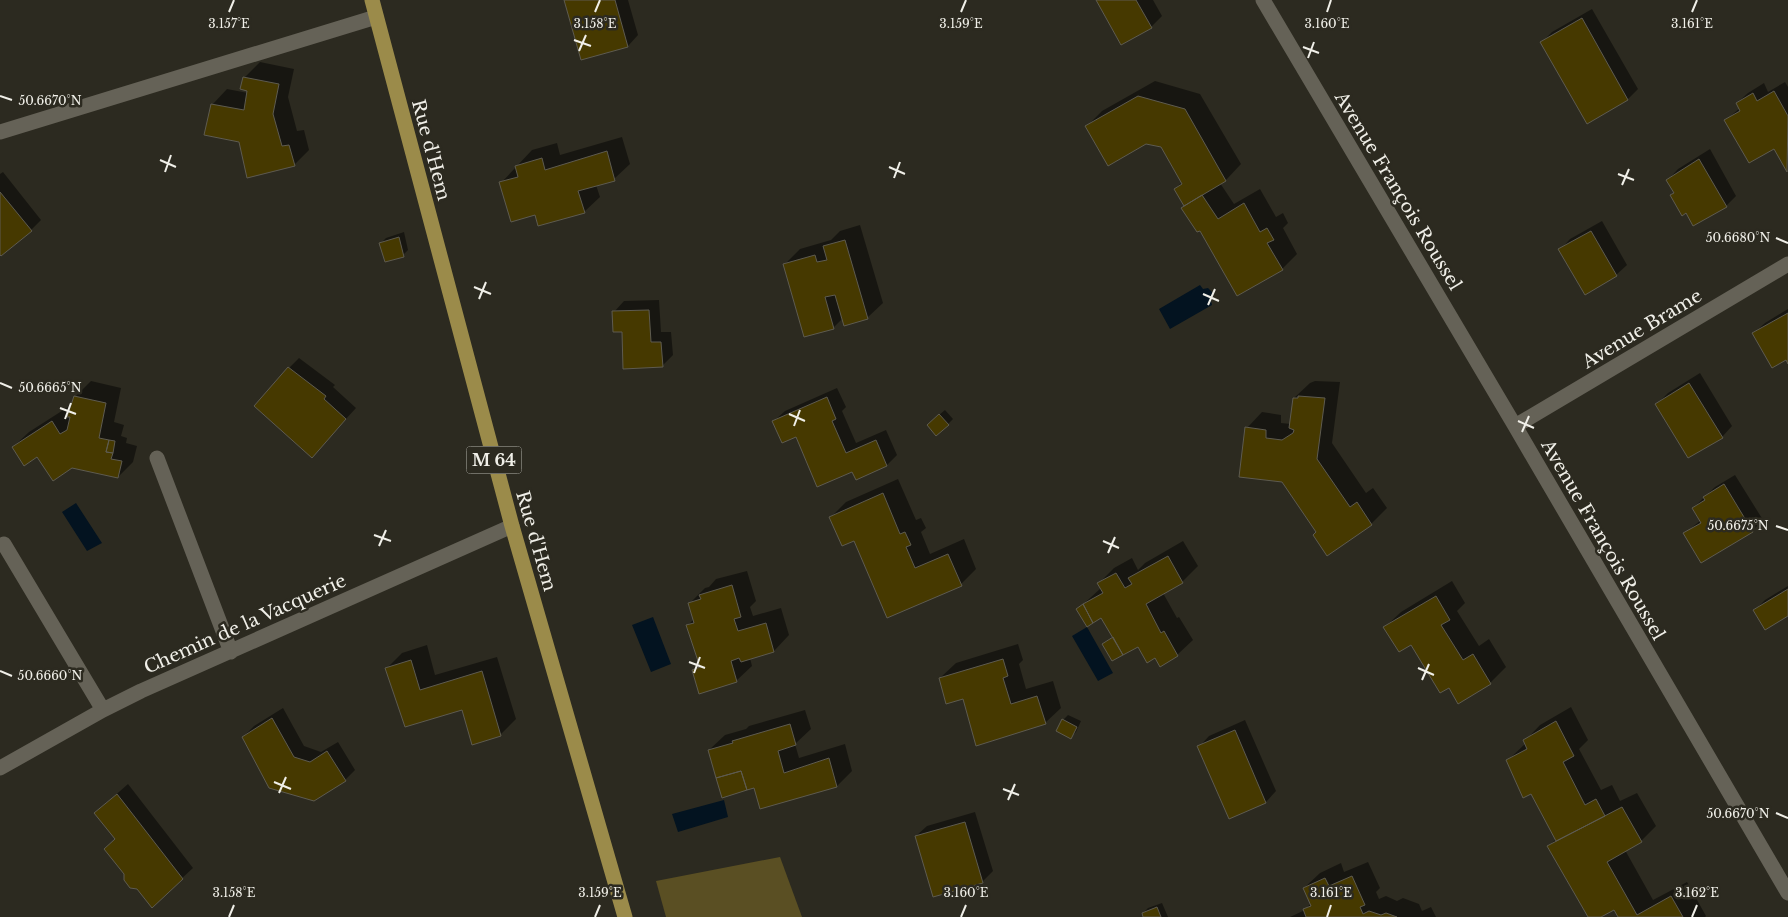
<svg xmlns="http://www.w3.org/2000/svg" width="1788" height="917" font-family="'Libre Baskerville',serif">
	<rect width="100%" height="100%" fill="#2c2a20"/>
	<path fill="#5a4f23" d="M780 857 802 917H666L656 881Z"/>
	<path fill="#031320" d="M1200 285 1203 289 1208 288 1212 292 1213 296 1211 301 1212 305 1170 329 1159 309Z
		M76 503 102 543 87 551 62 512Z
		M653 617 671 664 651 672 632 625Z
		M1087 627 1113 673 1098 681 1072 636Z
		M724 800 728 817 678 832 672 814Z"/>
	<path fill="#0007" d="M565 0H628L638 35 628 46Z
		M1097 0H1153L1162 16 1151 27 1122 43Z
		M1592 9 1638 89 1628 99 1588 122 1542 42 1552 32Z
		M260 62 294 69 288 97 297 131 304 130 309 150 294 165 240 141 212 105 227 89 248 93 244 78Z
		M1155 81 1200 94 1241 164 1226 180 1220 183 1234 204 1260 189 1276 217 1283 213 1288 223 1283 228 1297 254 1282 269 1200 229 1175 189 1182 182 1162 146 1087 126 1102 111Z
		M1785 82 1788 87V170L1774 147 1726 120 1740 108 1737 103 1748 93 1764 83 1768 92Z
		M622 137 630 164 614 179 596 185 600 197 584 212 536 214 501 183 532 150 557 143 560 155Z
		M1710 149 1736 196 1726 206 1686 212 1672 195 1675 192 1668 180 1678 169Z
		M3 172 41 220 31 230 0 253V174Z
		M1602 221 1627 265 1616 275 1560 250 1570 239Z
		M860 225 883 303 867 318H843L834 327 805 336 785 264 800 249 831 240 840 231Z
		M404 232 408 250 403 255 381 243 386 238Z
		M659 300 661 332H671L673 355 662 366 623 331 614 312 624 301Z
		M1788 309V361L1754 333 1765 323Z
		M299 358 335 385 333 387 356 408 312 456 289 368Z
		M1700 373 1732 426 1722 437 1657 404 1668 393Z
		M91 381 121 388 114 422 124 425 121 436 127 438 126 443 137 446 133 462 118 477 13 447 29 432 68 407 70 411 75 397Z
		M1315 381 1340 382 1332 443 1366 493 1373 488 1387 508 1371 524 1327 554 1317 532 1247 428 1262 412 1281 415V423L1291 424 1294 398 1310 383Z
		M837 388 846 407 842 411 856 443 886 430 897 455 887 465 853 470 774 421 785 411Z
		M945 410 953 419 948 424 933 420Z
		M1735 475 1763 520 1752 531 1702 561 1685 533 1701 520 1693 508 1715 487Z
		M898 479 916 520 921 518 926 528 921 532 930 554 964 539 976 569 961 584 888 616 855 539 831 517 846 502Z
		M1183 541 1198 566 1182 582 1163 593 1177 618 1179 617 1193 640 1177 655 1155 657 1138 645 1103 644 1113 636 1102 617 1078 609 1101 588 1099 583 1114 568 1132 558 1138 570 1145 563Z
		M747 571 756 601 750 607 753 616 781 608 789 635 774 651 750 658 752 666 736 681 693 670 700 663 688 625 694 619 689 604 705 588 709 587 716 579Z
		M1452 581 1465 603 1457 611 1479 646 1489 639 1506 667 1490 683 1459 702 1449 686 1411 643 1385 627 1401 612Z
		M1788 586V615L1754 611 1765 600Z
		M1018 644 1023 660 1019 664 1026 689 1053 681 1061 708 1045 723 963 698 940 678 956 663Z
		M427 645 435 675 497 657 516 719 500 735 462 708 405 725 387 668 402 653Z
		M1571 707 1588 740 1579 749 1601 790 1612 785 1620 801 1637 793 1656 826 1641 841 1625 850 1653 900 1687 882 1706 916 1705 917H1620L1615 908 1598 917H1589L1549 846 1556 839 1532 792 1507 761 1526 743 1525 741 1540 725Z
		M283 708 304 746 321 752 338 742 355 770 345 780 243 737 254 726Z
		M805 710 811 729 795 744 799 758 845 744 852 771 837 786 755 787 709 750 725 735 746 729 749 726Z
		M1068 715 1081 721 1076 732 1071 737 1063 720Z
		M1245 720 1276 791 1266 802 1230 817 1199 747 1209 736Z
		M128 784 193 868 152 906 126 873 116 838 95 813Z
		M975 812 993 871 982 882 916 836 927 826Z
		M1368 862 1380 888 1376 892 1379 899 1386 896 1397 901 1403 898 1419 904 1422 911 1431 907 1436 917H1290L1305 910 1311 903 1304 888 1320 873 1341 863 1344 872Z
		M1162 903 1168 917H1145L1143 913 1148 908Z"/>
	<path fill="#463900" stroke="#5e5b50" d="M564 0H615L628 47 581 60Z
		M1096 0H1136L1152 28 1121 45Z
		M1582 18 1628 100 1587 124 1540 42Z
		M243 77 279 84 273 114 282 146 289 145 295 166 247 178 239 142 204 135 211 104 244 110 247 91 240 89Z
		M1774 91 1788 116 1787 172 1774 149 1749 163 1724 120 1740 111 1736 103 1753 93 1757 101Z
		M1138 96 1185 109 1226 181 1184 206 1174 189 1182 184 1161 147 1146 144 1108 166 1085 126Z
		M607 151 615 181 578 191 585 213 538 226 535 215 511 222 499 182 518 177 515 166 542 158 545 170Z
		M1699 159 1727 207 1693 226 1686 213 1682 216 1670 195 1674 193 1666 180Z
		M0 192 32 231 1 256 0 255Z
		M1202 195 1218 219 1244 203 1260 232 1267 228 1274 240 1267 243 1283 270 1237 296 1200 231 1197 232 1181 208Z
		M1591 231 1617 276 1585 295 1558 249Z
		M399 237 404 257 385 262 379 243Z
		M845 240 868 319 844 326 835 295 825 297 834 329 804 337 783 264 815 255 817 262 827 260 823 246Z
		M649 310 651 342H661L663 367 623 369 622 332H613L612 311Z
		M1788 313V364L1786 360 1772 368 1752 333Z
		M288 367 326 396 324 399 346 419 312 458 254 406Z
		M1689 383 1723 438 1688 458 1655 404Z
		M74 396 106 403 99 438 109 440 106 452 113 453 111 459 122 461 118 478 72 468 53 481 37 457 24 466 12 447 52 421 60 434 67 430 70 417H67Z
		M1298 396 1325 398 1317 459 1350 507 1357 502 1372 525 1327 556 1313 535 1316 532 1282 482 1239 477 1245 427 1266 430V438L1282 440 1293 433 1294 430 1289 428 1293 398H1298Z
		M827 397 836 419 832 421 846 453 876 440 887 466 856 480 852 472 817 487 796 437 782 443 772 421Z
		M939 414 949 425 936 436 927 425Z
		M109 440 115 441 113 453 106 452Z
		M1724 484 1753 532 1701 563 1683 533 1701 523 1692 508 1705 500 1703 497Z
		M883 493 900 534 905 532 911 545 906 547 915 568 948 554 962 586 887 618 854 541 842 546 829 517Z
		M1168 556 1183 583 1146 604 1161 633 1164 631 1178 656 1160 667 1155 658 1147 663 1138 647 1123 655 1101 618 1093 623 1083 604 1103 593 1097 583 1116 573 1125 588 1132 584 1128 578Z
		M732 585 741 617 734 619 738 631 766 623 774 652 741 662 739 658 731 661 737 682 699 694 692 670 700 667 686 625 694 623 688 603 701 599 699 595Z
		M1788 589V616L1765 630 1753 610Z
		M1436 596 1450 620 1441 625 1463 660 1473 654 1491 684 1458 704 1449 688 1440 693 1411 645 1399 652 1383 627Z
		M1083 604 1093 623 1087 627 1076 609Z
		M1113 637 1123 655 1112 661 1102 644Z
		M1003 659 1008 676 1003 678 1011 704 1037 696 1046 724 976 746 963 699 946 704 939 678Z
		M411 660 420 690 482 671 501 736 472 745 462 710 405 727 385 668Z
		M272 718 294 757 310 762 327 751 346 781 314 801 269 788 242 737Z
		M1062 719 1077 727 1071 739 1056 731Z
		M1556 721 1574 756 1563 762 1585 805 1596 799 1605 816 1556 841 1531 794 1523 798 1506 760 1527 749 1523 740Z
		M790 724 796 745 778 751 784 773 829 758 837 787 760 809 754 788 747 790 741 771 716 778 708 750 733 743 732 741Z
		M1235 730 1266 803 1229 819 1197 746Z
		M741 771 747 790 722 798 716 778Z
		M117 794 183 879 152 908 137 889 130 888 124 880V874L104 849 115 839 94 813Z
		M1622 807 1642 842 1607 862 1637 915 1671 896 1683 917H1618L1614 910 1601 917H1588L1547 846Z
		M965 822 983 883 933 897 915 836Z
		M1352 876 1365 905 1360 907 1363 914 1369 911 1381 915 1386 913 1397 917H1306L1303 909 1311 906 1303 888 1325 878 1329 886Z
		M1157 907 1161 917H1143L1142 913Z"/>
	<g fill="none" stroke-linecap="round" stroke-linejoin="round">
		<path stroke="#656257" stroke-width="15" d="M1263 0 1515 426 1788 893
			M0 132 376 17
			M1515 426 1788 264
			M157 458 231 652
			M4 544 103 710
			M0 768 103 710 141 691 512 526"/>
		<path stroke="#9b8b4a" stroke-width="15" d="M372 0 512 526 625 917"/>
	</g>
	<path fill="none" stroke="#f0efe8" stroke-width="2" d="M229 12 234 0M595 12 600 0M961 12 966 0M1327 12 1331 0M1692 12 1697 0M574 40 591 46M1303 47 1319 53M579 51 586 35M1308 58 1314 42M0 96 12 100M160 160 176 167M889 167 905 174M165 172 171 155M1618 174 1634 180M894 178 900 162M1622 185 1629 169M1776 238 1788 243M474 287 491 294M1203 294 1219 301M479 299 486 282M1208 305 1215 289M0 383 12 388M60 408 76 414M789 414 805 421M65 419 71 403M1518 421 1534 428M794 426 800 410M1522 432 1529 416M1776 526 1788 530M374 535 391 541M1103 541 1119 548M379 546 386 530M1108 553 1115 537M689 662 705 668M1418 668 1434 675M0 671 12 676M694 673 700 657M1422 680 1429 664M274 782 291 789M1003 789 1019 795M279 793 286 777M1008 800 1015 784M1776 813 1788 818M229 917 234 905M595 917 600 905M961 917 966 905M1327 917 1331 905M1692 917 1697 905"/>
	<g text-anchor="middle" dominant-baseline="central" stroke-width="5" stroke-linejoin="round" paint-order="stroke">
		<rect fill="#2c2a20" stroke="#b5b4ac" stroke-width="1" x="466.5" y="446.5" width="55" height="27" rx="4"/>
		<g font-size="16" font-weight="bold" fill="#f0efe8">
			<text x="494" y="460">M 64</text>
		</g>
		<g font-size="18" fill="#f0efe8" stroke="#2c2a20">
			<text transform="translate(431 150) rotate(75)">Rue d'Hem</text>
			<text transform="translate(1398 191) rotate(59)">Avenue François Roussel</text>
			<text transform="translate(1642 329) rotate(-31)">Avenue Brame</text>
			<text transform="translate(1603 540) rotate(60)">Avenue François Roussel</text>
			<text transform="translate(536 541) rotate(74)">Rue d'Hem</text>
			<text transform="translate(245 624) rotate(-24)">Chemin de la Vacquerie</text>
		</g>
	</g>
	<g font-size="12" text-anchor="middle" fill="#f0efe8" stroke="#2c2a20" stroke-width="5" stroke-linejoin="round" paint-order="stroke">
		<text x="595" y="28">3.158°E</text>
		<text x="961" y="28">3.159°E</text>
		<text x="229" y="28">3.157°E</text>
		<text x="1327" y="28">3.160°E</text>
		<text x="1692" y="28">3.161°E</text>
		<text x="50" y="105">50.6670°N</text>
		<text x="1738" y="242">50.6680°N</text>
		<text x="50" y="392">50.6665°N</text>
		<text x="1738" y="530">50.6675°N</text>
		<text x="50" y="680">50.6660°N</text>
		<text x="1738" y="818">50.6670°N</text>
		<text x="234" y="897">3.158°E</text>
		<text x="600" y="897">3.159°E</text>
		<text x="966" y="897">3.160°E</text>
		<text x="1331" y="897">3.161°E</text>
		<text x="1697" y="897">3.162°E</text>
	</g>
</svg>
